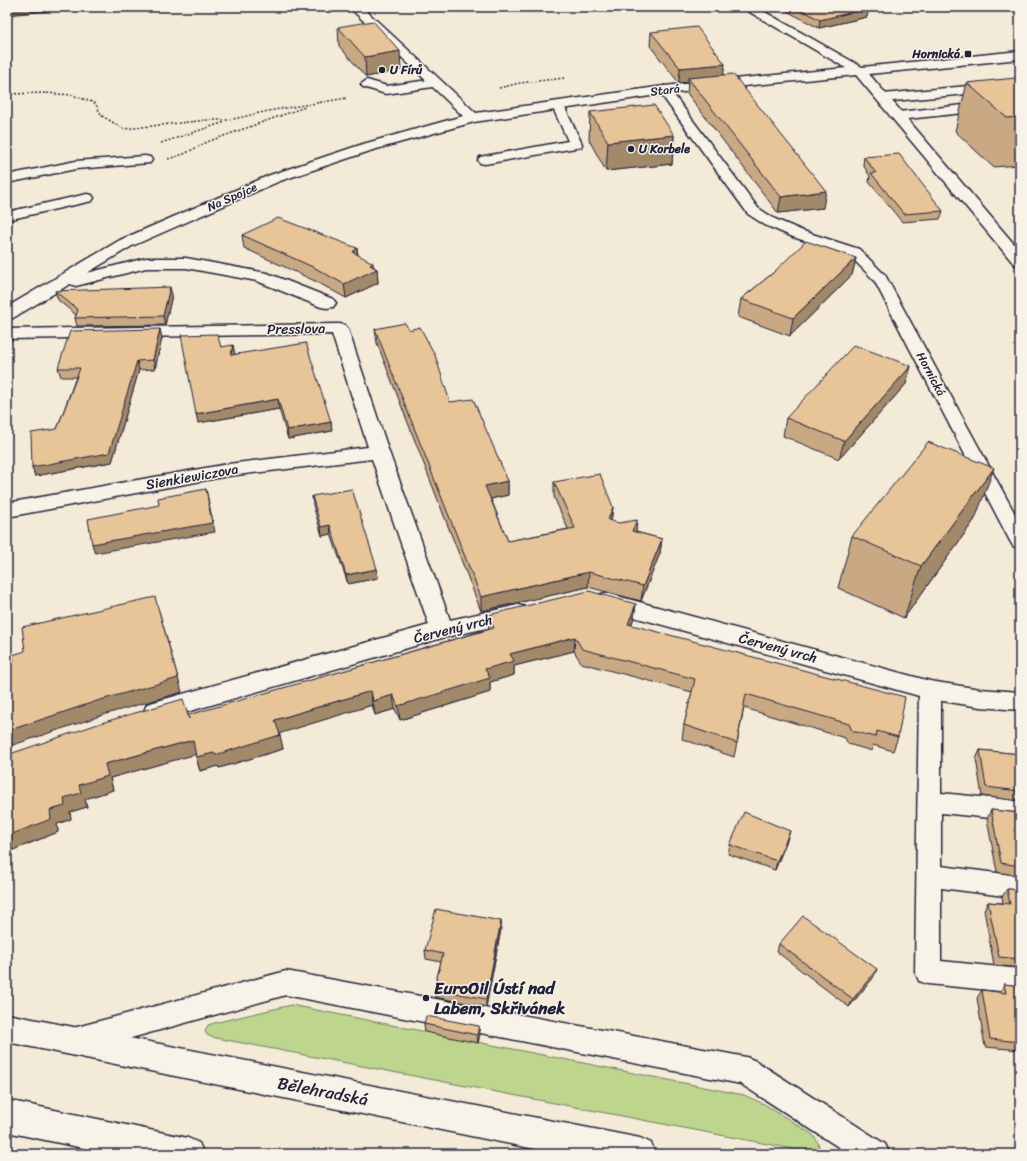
<svg xmlns="http://www.w3.org/2000/svg" width="1027" height="1161" font-family="Sriracha,sans-serif">
	<rect width="100%" height="100%" fill="#f4ead8"/>
	<filter id="ink" filterUnits="userSpaceOnUse"><feTurbulence type="fractalNoise" baseFrequency=".025" numOctaves="2"/><feDisplacementMap in="SourceGraphic" scale="8" xChannelSelector="R" yChannelSelector="G"/><feConvolveMatrix kernelMatrix="1 2 1 2 8 2 1 2 1" color-interpolation-filters="sRGB"/></filter>
	<g filter="url(#ink)">
		<path fill="#bdd58c" stroke="#707c64" d="M291 1005 744 1095 764 1104 812 1134C818 1141 820 1145 819 1154L211 1037 207 1035 205 1031 208 1025 214 1023Z"/>
		<g fill="none" stroke-linecap="round" stroke-linejoin="round">
			<defs>
				<path id="lane" d="M435 79 441 83 439 86 386 94 363 87 361 84 367 80 387 86Z
					M1020 81V89L883 102 877 98 883 94Z
					M664 86 668 87 758 208 775 219 803 231 859 249 885 275 1020 523V548L1013 546 1010 541 874 280 849 255 793 237 765 225 748 214 658 90Z
					M1020 99V107L898 120 892 116 898 112Z
					M558 102 564 106 582 144 581 147 485 164 480 163 478 160 480 157 485 156 568 141 552 106Z
					M145 156 150 157 152 160 150 163 76 169 7 183V175L76 161Z
					M87 194 92 195 94 198 92 201 7 220V212Z
					M930 682 938 684 941 690V793L1020 801V821L941 813V866L1020 876V898L941 888V961L1020 969V993L928 984 919 981 915 972 919 690 922 684Z
					M286 971 746 1057 756 1061 885 1144 890 1154H849L741 1084 286 995 77 1053 67 1049 63 1040 67 1031 77 1027Z"/>
				<path id="street" d="M349 7H362L476 113 664 86 846 68 741 7H756L862 67 1020 51V59L869 74 1020 251V266L1014 264 856 75 664 94 474 122 373 150 280 181 132 246 87 273 146 258H186L267 273 333 299 336 303 333 307 327 308 321 307 257 281 186 268H146L76 286 70 284 13 318 7 319V307L120 240 270 175 363 144 463 116Z
					M339 324 345 325 348 329 389 452 450 620 518 605 526 607 529 613 526 619 518 621 442 638 156 721 147 718 144 711 147 704 429 625 372 459 228 476 7 517V503L228 464 368 447 332 334 7 339V329Z
					M606 593 930 681 980 689 1020 692V710L980 707 930 699 598 607 595 601 598 595Z"/>
				<path id="secondary" d="M7 1014 640 1138 651 1143 656 1154H560L7 1042Z
					M7 1100 188 1138 199 1143 204 1154H112L7 1132Z"/>
			</defs>
			<use href="#lane" stroke="#22223b" stroke-width="3"/>
			<use href="#street" stroke="#22223b" stroke-width="3"/>
			<use href="#secondary" stroke="#22223b" stroke-width="3"/>
			<path stroke="#22223b" stroke-width="1.5" stroke-dasharray="2 2" stroke-linecap="butt" d="M499 88 520 83 565 78
				M7 94 45 93 72 95 95 103 102 116 124 129 207 120H229L268 111 347 98
				M161 143 225 122
				M168 159 184 154 207 142 305 107"/>
			<use href="#lane" fill="#f7f3e8" fill-rule="evenodd"/>
			<use href="#street" fill="#f7f3e8" fill-rule="evenodd"/>
			<use href="#secondary" fill="#f7f3e8" fill-rule="evenodd"/>
		</g>
		<path fill="#c8a984" stroke="#22223b" d="M779 7H866L867 17 819 28Z
			M338 27 401 70 366 77 339 46Z
			M651 32 724 75 823 208 778 213 687 93 688 82 679 83 650 46Z
			M1019 81H1020V165L993 167 955 131 967 83Z
			M590 112 674 135 672 164 606 171 589 140Z
			M864 157 943 211 940 219 902 222 869 182 870 176 863 165Z
			M242 235 357 248 358 255 377 269 378 283 346 298 317 282 244 248Z
			M856 258 852 275 790 336 738 317 741 299 773 273Z
			M55 291 172 295 165 325 77 326 75 318 76 315 58 300Z
			M375 329 450 402 508 481V495L491 499 508 541 568 529 554 497V482L613 507 611 521 636 532 662 539 660 553 641 601 588 587 481 611 377 343Z
			M162 338 155 369 139 370 112 462 35 476 32 467 57 429 76 377H61L58 368Z
			M221 347 235 354 331 422 332 431 288 439 279 409 198 423Z
			M911 366 906 384 839 459 783 436 786 418Z
			M312 496 377 569 378 578 348 584 331 534 322 536 313 505Z
			M975 519 904 618 838 588 852 536Z
			M636 604 634 618 631 625 898 737 893 751 873 745 872 751 848 744 845 738 744 708 734 757 682 739 684 725 692 692 581 663 574 651 514 666V675L490 682V692L400 720 395 709 375 715 372 705 279 733 283 749 219 768 218 766 200 771 195 754 110 778 113 790 85 799 87 807 70 812 71 819 57 824 58 832 13 850 7 839V755L188 716 489 629 488 615Z
			M980 750 1020 754V801L982 796 976 759Z
			M991 810 1020 813V876L997 872 987 819Z
			M790 831 787 840 775 870 728 854 730 845Z
			M1007 889 1020 890V968L994 965 984 910 988 902 1003 903 1002 897Z
			M501 921V929L486 1007 435 997 434 989 441 962 426 959 425 950Z
			M779 944 873 978 849 1007 777 952Z
			M1004 984 1020 986V1050L985 1047 977 998 982 990 1000 992Z
			M424 1024 480 1034 478 1043 425 1032Z"/>
		<path fill="#a2896b" stroke="#22223b" d="M7 7H90L7 15Z
			M869 8 867 17 819 28 820 20Z
			M400 51 401 70 366 77 365 57Z
			M725 64 723 79 688 78V82L679 83 680 68Z
			M674 135 672 164 606 171 608 142Z
			M826 191 823 208 778 213 781 197Z
			M357 248 358 262 353 252Z
			M856 258 852 275 790 336 793 318Z
			M373 263 374 270 377 269 378 283 346 298 344 284 370 265Z
			M170 287 172 295 165 325 163 316Z
			M160 329 162 338 155 369 153 360Z
			M233 345 235 354 233 364 231 355Z
			M137 361 139 370 112 462 35 476 32 467Z
			M911 366 906 384 839 459 844 441Z
			M278 399 279 409 198 423 196 414Z
			M331 422 332 431 288 439 287 430Z
			M994 468 975 519 904 618 921 566Z
			M508 481V495L486 500 485 486Z
			M206 489 215 532 95 553 92 544Z
			M613 507 611 522 608 520Z
			M637 520 636 534 632 531Z
			M330 525 331 534 322 536 321 527Z
			M662 539 660 553 641 601 643 586Z
			M377 569 378 578 348 584 346 575Z
			M589 572 588 587 481 611V597Z
			M636 604 634 618 626 638 628 624Z
			M159 611 182 692 103 715 7 747V731Z
			M575 637 574 651 514 666V675L490 682V692L400 720 398 706 485 669 510 654Z
			M371 691 372 705 278 734 275 720Z
			M393 695 395 709 375 715 373 701Z
			M280 735 283 749 219 768 218 766 200 771 196 757Z
			M193 740 197 754 110 778 113 790 85 799 87 807 70 812 71 819 57 824 58 832 13 850 7 839V836L50 810 64 798 105 764Z
			M790 831 787 840 775 870 777 861Z
			M501 921V929L486 1007V999Z
			M877 969 873 978 849 1007 853 999Z
			M479 1026 480 1034 478 1043 477 1035Z"/>
		<path fill="#e8c499" stroke="#22223b" d="M797 7H866L869 8 820 20Z
			M373 21 400 51 365 57 338 27Z
			M697 27 725 64 680 68 651 32Z
			M733 74 826 191 781 197 688 78Z
			M1015 78 1019 81H1020V117L1007 118 967 83Z
			M654 105 674 135 608 142 590 112Z
			M899 154 943 211 904 214 871 173H876L864 157Z
			M278 218 357 248 353 252 373 263 370 265 377 269 344 284 315 268 242 235Z
			M806 241 856 258 793 318 741 299 773 273Z
			M170 287 163 316 75 318 78 310 55 291Z
			M405 323 409 330 420 327 435 355 450 402 473 399 508 481 485 486 508 541 575 528 554 482 600 474 613 507 608 520 619 523 637 520 632 531 662 539 643 586 589 572 481 597 375 329Z
			M160 329 153 360 137 361 109 453 32 467 31 433 57 429 80 368H58L70 331Z
			M217 334 221 347 233 345 231 355 306 343 331 422 287 430 278 399 196 414 181 335Z
			M854 345 911 366 844 441 786 418Z
			M928 442 994 468 921 566 852 536Z
			M206 489 212 523 92 544 88 519 159 505 158 498Z
			M352 489 377 569 346 575 330 525 321 527 312 496Z
			M589 591 636 604 628 624 905 697 898 737 877 731 876 737 852 731 849 724 746 694 737 743 684 725 695 679 582 649 575 637 510 654 514 661 485 669 490 678 398 706 393 695 373 701 371 691 275 720 280 735 215 755 214 753 196 757 193 740 105 764 108 776 79 785 81 793 64 798 65 806 50 810 51 819 7 836V755L101 723 183 699 189 719 188 715 494 628 488 615Z
			M155 597 178 678 97 701 7 731V664L14 662 13 655 25 651 22 627Z
			M980 750 1020 754V791L986 787Z
			M991 810 1020 813V866L1001 863Z
			M744 812 790 831 777 861 730 845Z
			M1007 889 1020 890V959L999 957 988 902 1010 904Z
			M436 909 501 921 486 999 434 989 443 954 425 950Z
			M803 916 877 969 853 999 779 944Z
			M1004 984 1020 986V1042L990 1039 982 990 1006 993Z
			M426 1016 479 1026 477 1035 424 1024Z"/>
	</g>
	<g fill="#22223b" stroke="#f7f3e8" stroke-width="1.5">
		<rect x="964" y="50" width="8" height="8" rx="2"/>
		<circle cx="382" cy="70" r="4"/>
		<circle cx="631" cy="149" r="4"/>
		<circle cx="426" cy="998" r="4"/>
	</g>
	<g text-anchor="middle" dominant-baseline="central" stroke-width="3" stroke-linejoin="round" paint-order="stroke">
		<g font-size="12" font-weight="bold" fill="#22223b" stroke="#f7f3e8" text-anchor="start">
			<text x="960" y="54" text-anchor="end">Hornická</text>
			<text x="390" y="70">U Fírů</text>
			<text x="639" y="149">U Korbele</text>
		</g>
		<g font-size="12" fill="#22223b" stroke="#f7f3e8">
			<text transform="translate(665 90) rotate(-7)">Stará</text>
			<text transform="translate(232 197) rotate(-24)">Na Spojce</text>
			<text transform="translate(931 374) rotate(62)">Hornická</text>
		</g>
		<g font-size="14" fill="#22223b" stroke="#f7f3e8">
			<text transform="translate(296 329) rotate(-1)">Presslova</text>
			<text transform="translate(192 477) rotate(-10)">Sienkiewiczova</text>
			<text transform="translate(453 629) rotate(-14)">Červený vrch</text>
			<text transform="translate(778 648) rotate(15)">Červený vrch</text>
		</g>
		<g font-size="17" font-weight="bold" fill="#22223b" stroke="#f7f3e8" text-anchor="start">
			<text x="434" y="988">EuroOil Ústí nad<tspan x="434" dy="20">Labem, Skřivánek</tspan></text>
		</g>
		<g font-size="17" fill="#22223b" stroke="#f7f3e8">
			<text transform="translate(323 1091) rotate(11)">Bělehradská</text>
		</g>
	</g>
	<rect width="1027" height="1161" fill="none" stroke="#f7f3e8" stroke-width="24"/>
	<rect x="12" y="12" width="1003" height="1137" fill="none" stroke="#22223b" stroke-width="1.5" filter="url(#ink)"/>
</svg>
